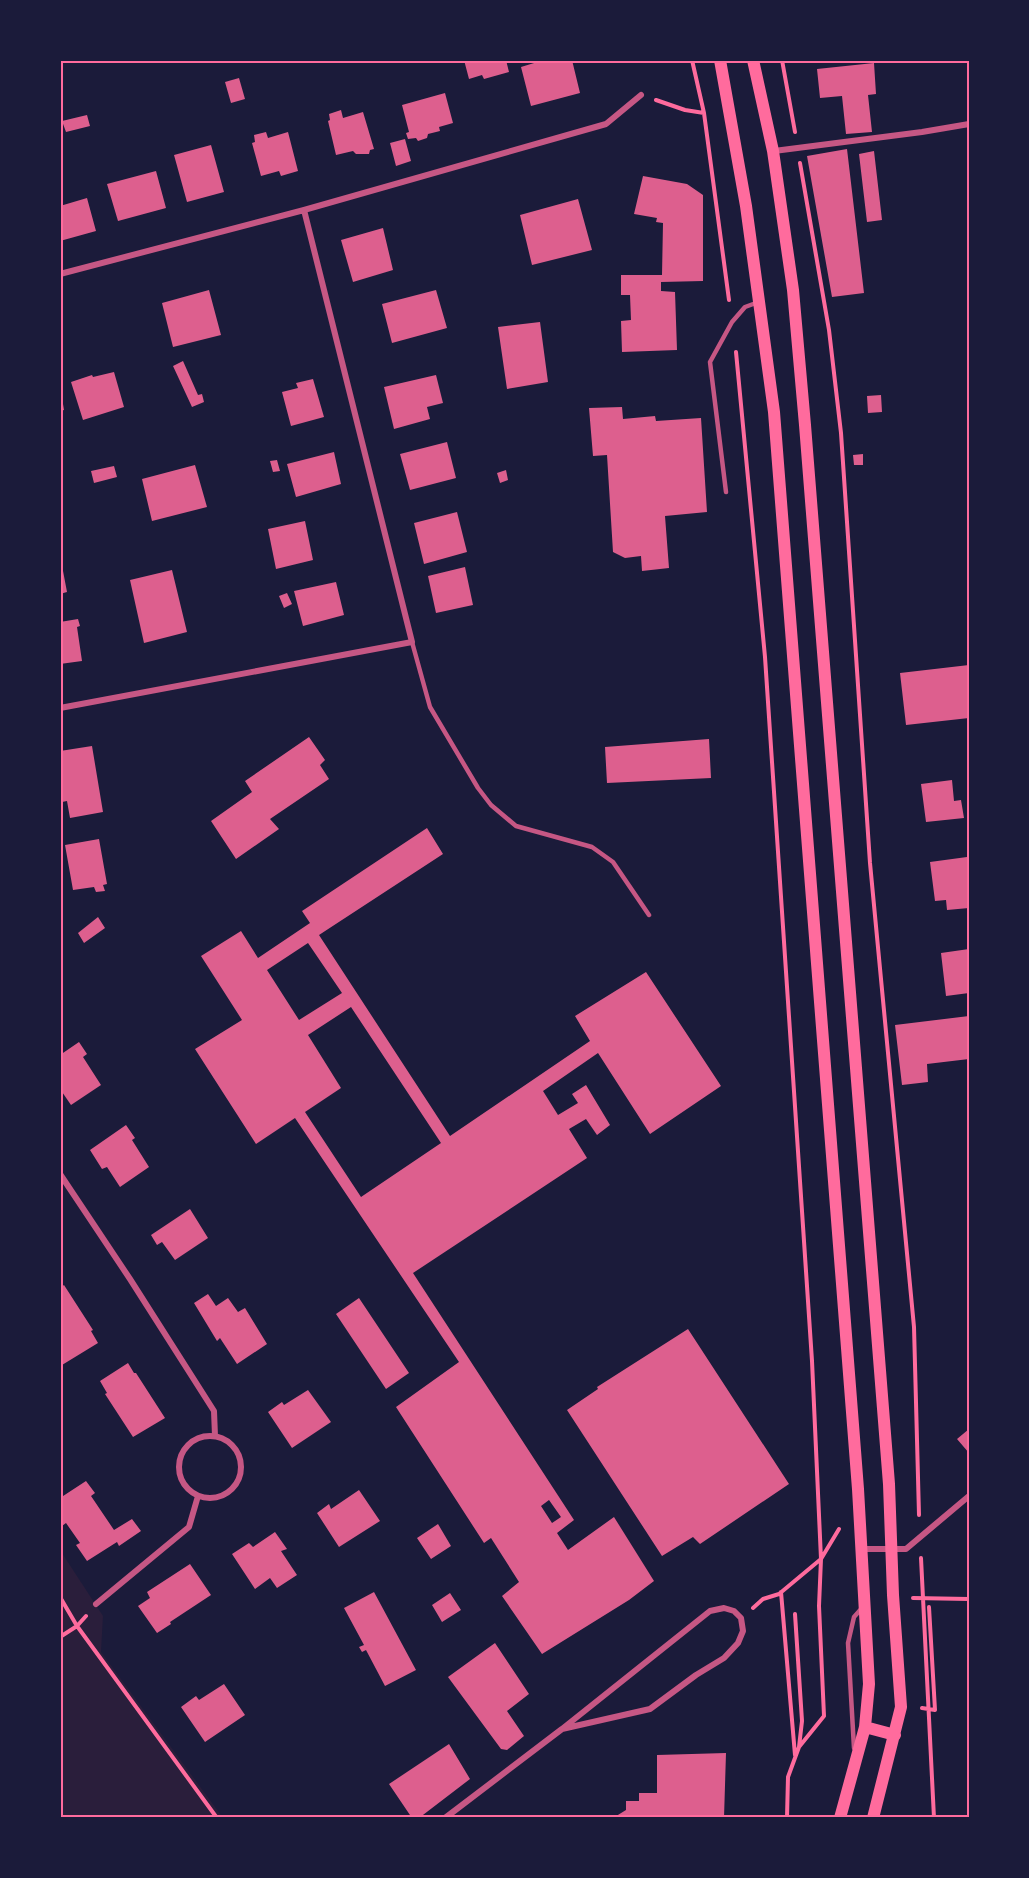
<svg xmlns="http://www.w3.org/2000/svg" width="1029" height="1878" font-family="Roboto,sans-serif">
	<rect width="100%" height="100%" fill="#1b1b3a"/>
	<path fill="#2a1e3b" d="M60 1550 103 1616 101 1652 223 1818H60Z"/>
	<path fill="#dd5f8e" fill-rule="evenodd" d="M464 60H506L509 72 484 79 482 75 469 79Z
		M544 60H572L580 93 531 106 521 67Z
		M874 63 876 94 868 95 872 132 846 134 842 96 820 98 817 69Z
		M239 78 245 99 231 103 225 82Z
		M445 93 453 123 439 127 440 131 428 134 427 138 418 141 416 138 408 139 406 133 409 132 402 105Z
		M341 110 343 118 363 112 374 149 370 150 369 154H356L353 151 336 155 328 121 330 120 329 114Z
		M87 115 90 126 66 132 62 121Z
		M266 132 268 138 288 132 298 171 281 176 279 171 261 176 252 143 255 142 254 135Z
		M405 139 411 161 396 166 390 143Z
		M211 145 224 192 187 202 174 155Z
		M847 149 864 293 832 297 807 156Z
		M874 151 882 220 867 222 859 154Z
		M156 171 166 208 118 221 107 184Z
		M643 176 687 184 703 195V281L661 282V291L675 292 677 350 622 352 621 321 631 320 630 295H621V275H662L663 223 656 222 657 218 634 214Z
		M87 198 96 231 60 241V206Z
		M578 199 592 250 532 265 520 215Z
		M383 228 393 270 353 282 341 240Z
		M209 290 221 335 173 347 162 303Z
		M436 290 447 328 392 343 382 304Z
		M540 322 548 382 507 389 498 327Z
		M183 361 198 395 202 394 204 402 192 407 173 366Z
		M114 372 124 407 83 420 71 382 92 375 93 377Z
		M436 375 443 403 427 407 430 419 394 429 384 387Z
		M313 379 324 417 291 426 282 392 298 388 296 383Z
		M61 392 64 410 60 411V393Z
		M881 395 882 412 868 413 867 396Z
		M622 407 623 419 655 416 656 421 701 418 707 512 665 516 669 568 642 571 641 556 625 558 613 552 607 455 593 456 589 408Z
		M447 442 456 478 410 490 400 454Z
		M334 452 341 484 296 497 287 464Z
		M863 454V465H854L853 455Z
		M277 460 280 471 273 472 270 461Z
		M195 465 207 507 152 521 142 479Z
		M114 466 117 477 94 483 91 471Z
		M506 470 508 480 500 483 497 473Z
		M457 512 467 552 424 564 414 523Z
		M305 521 313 560 276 569 268 529Z
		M60 555 67 592 60 594Z
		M465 567 473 605 436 613 428 576Z
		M172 570 187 632 144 643 130 580Z
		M336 582 344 615 303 626 294 591Z
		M287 593 292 604 284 608 279 596Z
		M78 619 80 626 77 627 82 661 60 664V622Z
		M969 665V718L906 725 900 673Z
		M309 737 325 760 320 765 329 779 270 819 279 829 236 859 211 821 252 792 245 781Z
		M709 739 711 778 607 783 605 747Z
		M92 746 103 812 70 818 67 801 62 802 60 789V768H62L60 751Z
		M952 780 954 801 961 800 964 818 926 822 921 784Z
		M427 828 443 854 319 935 450 1136 590 1041 575 1016 646 972 721 1086 650 1134 598 1053 543 1091 558 1115 578 1103 572 1094 586 1085 610 1125 597 1135 586 1119 569 1129 587 1158 413 1273 574 1520 557 1533 568 1550 614 1517 654 1581 629 1600 542 1654 502 1596 519 1582 491 1538 484 1543 396 1407 459 1362 295 1118 256 1144 195 1049 242 1020 201 956 241 931 258 958 310 923 302 911ZM308 943 342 993 299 1020 267 970ZM351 1007 441 1143 361 1197 305 1112 341 1088 308 1035ZM549 1500 561 1517 552 1523 541 1506Z
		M99 839 107 884 103 885 105 891 96 892 94 887 73 890 65 845Z
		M967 857 969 908 947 910 946 900 935 901 930 862Z
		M98 917 105 928 84 943 78 933Z
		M969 949V993L946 996 941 953Z
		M969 1016V1059L927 1064 928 1082 902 1085 895 1025Z
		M79 1042 87 1054 83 1057 101 1085 71 1105 60 1089V1055Z
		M126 1125 135 1138 132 1140 149 1167 120 1187 107 1167 102 1169 90 1150Z
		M190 1209 208 1238 175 1260 162 1242 157 1245 151 1235Z
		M64 1285 93 1330 91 1331 98 1343 62 1365 60 1288Z
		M208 1294 216 1306 228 1298 238 1312 245 1308 267 1344 237 1364 220 1338 217 1341 194 1303Z
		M359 1298 409 1373 386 1389 336 1314Z
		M688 1329 789 1484 700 1544 693 1537 662 1556 567 1410 598 1389 597 1387Z
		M128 1363 134 1373H136L165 1418 133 1437 105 1394 107 1393 100 1381Z
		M308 1390 331 1422 292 1448 268 1412 282 1402 284 1405Z
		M969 1429V1453L957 1439Z
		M86 1481 95 1493 91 1496 114 1530 132 1519 141 1531 119 1546 117 1542 87 1561 76 1545 80 1543 66 1523 62 1526 60 1523V1498Z
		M359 1490 380 1521 339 1547 317 1513 329 1504 331 1509Z
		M438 1524 451 1546 431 1559 417 1538Z
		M275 1532 287 1549 281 1551 297 1575 277 1588 270 1578 255 1589 232 1554 249 1543 253 1547Z
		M190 1564 211 1595 170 1622 171 1624 157 1633 138 1606 150 1598 147 1592Z
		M374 1592 416 1670 385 1686 366 1650 362 1652 359 1647 364 1645 344 1608Z
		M450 1593 461 1610 442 1622 432 1605Z
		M495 1643 529 1694 507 1711 524 1736 507 1750 501 1749 448 1677Z
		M224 1684 245 1715 205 1742 181 1707 196 1696 199 1700Z
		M449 1744 470 1779 419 1818H412L389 1784Z
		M726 1753 724 1818H613L626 1810V1801H639V1793H657V1755Z"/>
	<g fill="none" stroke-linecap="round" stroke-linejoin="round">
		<path stroke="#ff6b9d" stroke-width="4" d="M692 60 704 113 729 300
			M782 60 795 132
			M656 100 685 110 704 113
			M800 163 829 330 841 433 870 863 914 1327 919 1515
			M736 352 765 657 812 1361 821 1559 779 1594 763 1599 753 1608
			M921 1558 934 1818
			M781 1592 795 1755
			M60 1597 77 1626 217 1818
			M913 1598 969 1599
			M60 1637 77 1626 86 1616
			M922 1708 935 1710 929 1607
			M799 1747 824 1716 819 1606 821 1559 839 1529
			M787 1818 788 1777 799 1747 802 1721 795 1614"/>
		<path stroke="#c65784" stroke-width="4.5" d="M726 492 710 362 732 322 745 307 756 303
			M412 642 430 707 478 788 491 805 516 826 592 847 613 862 649 915
			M854 1748 848 1643 854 1617 862 1608"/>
		<path stroke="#c65784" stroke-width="6" d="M774 151 922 132 969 124
			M60 274 304 210 606 124 641 95
			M60 708 412 642 304 210
			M60 1174 130 1279 214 1411 215 1436
			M179 1467a31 31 0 1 1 62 0a31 31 0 1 1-62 0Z
			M862 1549H906L969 1496
			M96 1604 189 1527 198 1496
			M445 1818 562 1729 710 1611 724 1608 734 1611 741 1618 743 1631 738 1643 724 1658 696 1675 650 1709 562 1729"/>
		<path stroke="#ff6b9d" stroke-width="12" d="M720 60 746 206 774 412 858 1489 869 1684 865 1727 840 1818
			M753 60 773 151 793 290 805 425 889 1484 893 1595 901 1707 873 1818
			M865 1727 895 1735"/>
	</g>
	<rect width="1029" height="1878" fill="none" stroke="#1b1b3a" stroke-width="123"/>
	<rect x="62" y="62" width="906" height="1754" fill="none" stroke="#ff6b9d" stroke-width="2"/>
</svg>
